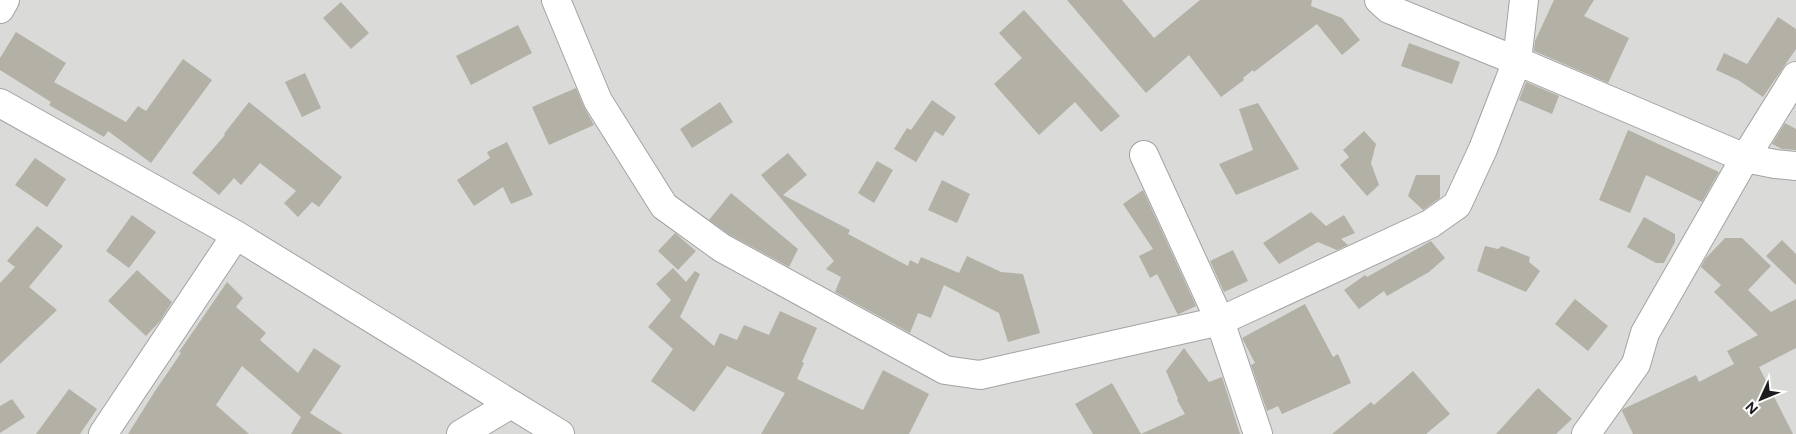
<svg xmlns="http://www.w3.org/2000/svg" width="1796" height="434" font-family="Figtree,sans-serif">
	<rect width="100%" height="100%" fill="#ecede2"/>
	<path fill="#dadad9" d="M0 0H1796V434H0Z"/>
	<path fill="#b3b0a5" d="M1067 0H1122L1154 38 1200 0H1312L1311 6 1342 18 1360 40 1342 55 1317 24 1254 72 1253 70 1243 78 1244 80 1221 97 1189 55 1146 93Z
		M1554 0H1594L1584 16 1629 38 1608 83 1534 51 1535 41Z
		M341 2 369 33 351 49 323 18Z
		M1024 10 1120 116 1101 132 1075 102 1039 135 994 84 1022 58 999 33Z
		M1778 17 1796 29V49L1763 97 1738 80 1716 70 1724 53 1747 64Z
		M518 25 532 53 471 85 456 56Z
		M16 32 66 63 54 82 126 122 138 106 146 111 183 59 212 80 151 163 108 131 104 137 49 105 51 102 0 70V58Z
		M1409 43 1460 62 1452 84 1401 66Z
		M305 73 321 108 302 117 285 82Z
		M1526 82 1559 96 1552 114 1519 100Z
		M576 88 584 107 594 125 549 145 532 107Z
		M932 100 956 117 943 136 935 131 916 162 894 149 907 128 911 130Z
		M249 102 342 177 319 207 312 202 298 217 284 203 296 191 260 163 241 185 234 178 219 195 192 173 225 135 224 134Z
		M720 102 733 122 692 148 680 129Z
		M1258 103 1299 169 1236 195 1219 164 1253 150 1239 109Z
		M1785 123 1796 129V150L1782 149 1772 144Z
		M1628 130 1719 172 1702 202 1646 175 1630 213 1599 200Z
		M1364 131 1376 144 1371 163 1379 185 1367 196 1340 165 1349 157 1343 150Z
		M507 142 533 195 511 204 503 187 474 206 457 180 490 158 487 152Z
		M788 153 807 175 783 195 850 230 848 234 908 266 910 260 918 264 921 257 959 273 967 256 1001 272 1023 274 1040 333 1008 342 999 313 944 285 931 318 918 313 910 333 835 292 841 277 826 269 834 261 761 175Z
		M35 158 66 179 47 207 15 185Z
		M877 161 893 170 874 203 858 193Z
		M1416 175H1440V198L1423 210 1408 196Z
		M942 180 970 194 957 223 928 210Z
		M1143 190 1196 306 1179 314 1178 315 1157 274 1150 278 1139 256 1153 249 1123 204Z
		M731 193 798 249 789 267 730 235 709 220Z
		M1311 212 1326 226 1344 215 1355 233 1341 239 1348 245 1337 250 1318 242 1279 264 1263 243Z
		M132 215 156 232 129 268 106 251Z
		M1644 217 1675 234V242L1664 263H1656L1627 247Z
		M37 226 63 246 29 287 57 310 0 364V283L15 267 7 261Z
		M675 233 696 251 678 270 658 251Z
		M1725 238H1742L1771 266 1748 290 1771 312 1796 299V348L1759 367 1793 434H1633L1622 411 1623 409 1696 375 1699 382 1734 364 1727 351 1758 335 1714 292 1721 285 1701 267 1705 259Z
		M1782 240 1796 254V285L1766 256Z
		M1431 241 1445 258 1429 272 1387 296 1384 291 1359 309 1344 290 1365 275 1367 277Z
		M1485 246 1498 249 1502 246 1530 257 1529 262 1540 271 1526 292 1477 271Z
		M1233 250 1248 281 1224 292 1210 261Z
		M673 268 686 282 695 271 700 274 680 317 714 346 720 333 737 340 744 325 769 335 780 311 817 328 802 362 804 363 797 379 863 410 883 370 929 394 909 434H761L785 393 727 366 694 412 651 381 673 349 648 327 671 300 656 284Z
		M137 270 172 302 160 321 146 336 108 301Z
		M227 282 243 298 236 307 266 333 260 340 298 373 314 348 341 366 310 413 343 434H291L301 417 242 366 216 405 249 434H128L155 391 181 353 179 352Z
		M1575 299 1608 326 1588 351 1555 324Z
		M1305 304 1333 357 1338 354 1351 383 1282 414 1278 406 1267 411 1251 365 1255 363 1242 338Z
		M1184 348 1209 382 1222 377 1240 434H1093L1075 404 1112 383 1141 434 1185 414 1177 400 1178 399 1166 371Z
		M1413 371 1450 414 1426 434H1332L1371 402 1374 405Z
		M1538 388 1572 419 1556 434H1496Z
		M69 389 97 409 80 434H36Z
		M12 399 25 417 0 433V406Z"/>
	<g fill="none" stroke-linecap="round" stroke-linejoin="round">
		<defs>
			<path id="minor" d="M556 0 598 101 664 206 722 248 945 370 980 375 1220 321 1430 224 1457 205 1483 149 1517 61 1524 0
				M1379 0 1389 9 1517 61 1745 158 1775 164 1796 166
				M0 9 5 0
				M0 103 236 235 560 434
				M1144 155 1220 321 1258 434
				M103 434 236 235
				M461 434 511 404
				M1586 434 1636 364 1645 333 1745 158 1796 76"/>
		</defs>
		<use href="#minor" stroke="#a3a3a3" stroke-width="30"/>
		<use href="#minor" stroke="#fff" stroke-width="28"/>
	</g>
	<g transform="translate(1761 399) rotate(226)" stroke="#ffffff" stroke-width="4" paint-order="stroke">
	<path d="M0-4L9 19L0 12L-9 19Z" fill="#1c1c1c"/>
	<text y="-8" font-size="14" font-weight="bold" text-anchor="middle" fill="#1c1c1c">N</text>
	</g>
</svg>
